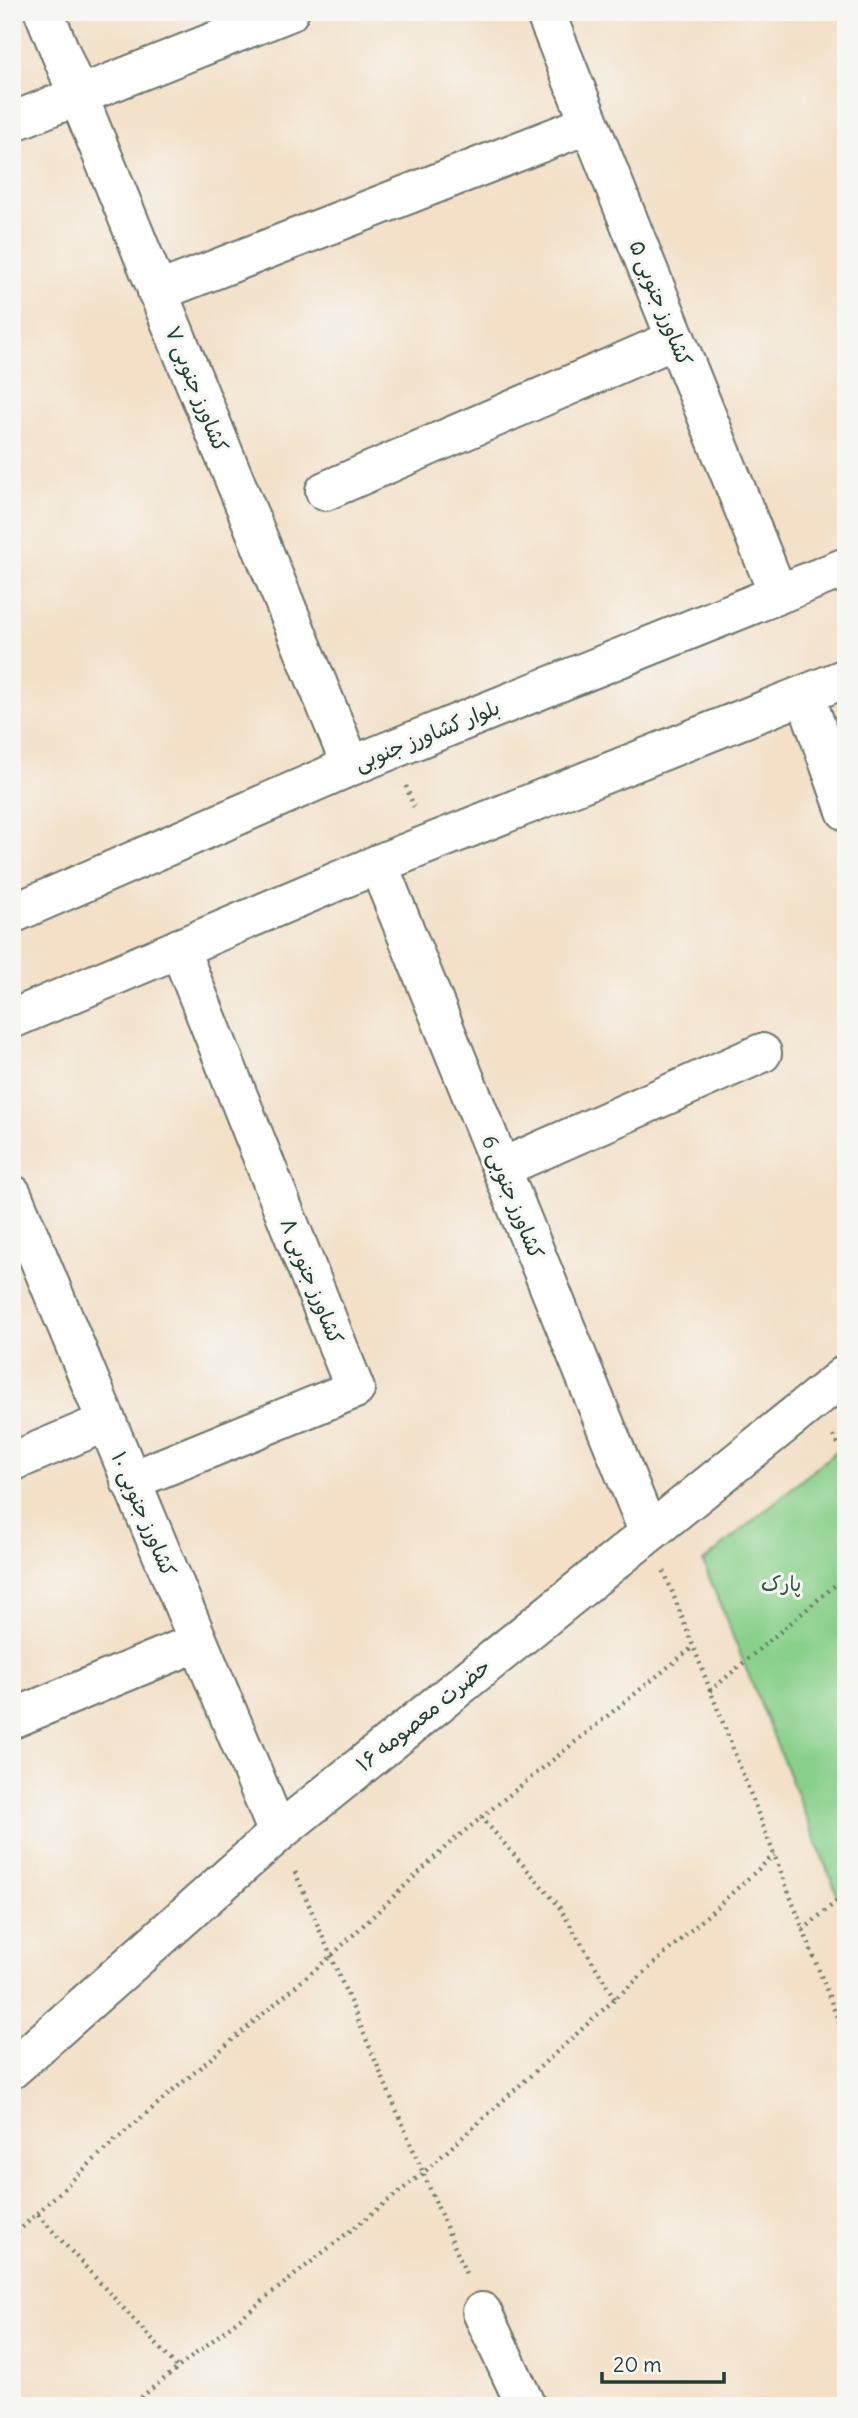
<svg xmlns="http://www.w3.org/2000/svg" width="858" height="2418" font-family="Delius,'Playpen Sans Arabic',sans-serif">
	<rect width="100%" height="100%" fill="#f6f6f2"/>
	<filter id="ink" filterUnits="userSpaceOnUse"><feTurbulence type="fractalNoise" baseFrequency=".0143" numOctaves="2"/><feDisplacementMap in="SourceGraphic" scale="14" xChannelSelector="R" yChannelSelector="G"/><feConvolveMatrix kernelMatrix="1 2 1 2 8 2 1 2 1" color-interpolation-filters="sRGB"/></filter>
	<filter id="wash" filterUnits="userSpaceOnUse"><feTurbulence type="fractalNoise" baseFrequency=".00686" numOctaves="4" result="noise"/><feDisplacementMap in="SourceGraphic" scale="28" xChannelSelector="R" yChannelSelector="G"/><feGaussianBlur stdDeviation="1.57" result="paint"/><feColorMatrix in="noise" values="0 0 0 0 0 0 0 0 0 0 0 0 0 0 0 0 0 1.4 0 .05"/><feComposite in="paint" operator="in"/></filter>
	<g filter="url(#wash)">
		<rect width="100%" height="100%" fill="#f3e0c7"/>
		<path fill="#89d08b" stroke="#548660" stroke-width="2" d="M846 1443V1916L703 1562Z"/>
	</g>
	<g filter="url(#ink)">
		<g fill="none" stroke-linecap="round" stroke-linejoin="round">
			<defs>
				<path id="minor" d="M44 12 351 766
					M545 12 778 594
					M12 122 289 12
					M157 292 589 124
					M325 491 676 339
					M805 695 846 811
					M378 864 648 1531
					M501 1168 762 1053
					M12 1194 278 1833
					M12 1462 106 1422
					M130 1481 355 1389 179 948
					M12 1719 198 1642
					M12 2069 278 1833 846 1374
					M482 2312 526 2406"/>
				<path id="major" d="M12 914 351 766 846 567
					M12 1019 378 864 846 678"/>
			</defs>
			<use href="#minor" stroke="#697667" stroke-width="42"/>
			<use href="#major" stroke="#697667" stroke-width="42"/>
			<path stroke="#697667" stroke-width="4.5" stroke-dasharray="2 5" stroke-linecap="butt" d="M406 786 414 807
				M833 1436 846 1455
				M664 1571 846 2040
				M710 1691 846 1576
				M481 1817 558 1905 615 1999
				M295 1872 467 2276
				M803 1930 846 1893
				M38 2215 178 2368
				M12 2237 114 2141 331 1956 451 1842 693 1647
				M130 2406 423 2173 774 1855"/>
			<use href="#minor" stroke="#fff" stroke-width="38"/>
			<use href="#major" stroke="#fff" stroke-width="38"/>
		</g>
	</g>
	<g text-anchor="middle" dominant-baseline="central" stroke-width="6" stroke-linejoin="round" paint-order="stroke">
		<g font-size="21" fill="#1f3d34" stroke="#f6f6f2">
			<text transform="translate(661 303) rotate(68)">کشاورز جنوبی ۵</text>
			<text transform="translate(197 389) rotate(68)">کشاورز جنوبی ۷</text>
			<text transform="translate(427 735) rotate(-22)">بلوار کشاورز جنوبی</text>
			<text transform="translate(513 1197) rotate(68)">کشاورز جنوبی 6</text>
			<text transform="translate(312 1281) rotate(68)">کشاورز جنوبی ۸</text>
			<text transform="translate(144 1514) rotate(67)">کشاورز جنوبی ۱۰</text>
			<text transform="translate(423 1715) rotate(-39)">حضرت معصومه ۱۶</text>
		</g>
		<g font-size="21" fill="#345a45" stroke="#f6f6f2">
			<text x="781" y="1583">پارک</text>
		</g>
	</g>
	<rect width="858" height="2418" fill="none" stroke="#f6f6f2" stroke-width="42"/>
	<path d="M602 2372v10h122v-10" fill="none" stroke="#1f3d34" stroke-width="3.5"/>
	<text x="613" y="2372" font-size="21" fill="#1f3d34" stroke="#f6f6f2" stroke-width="5" paint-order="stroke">20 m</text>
</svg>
